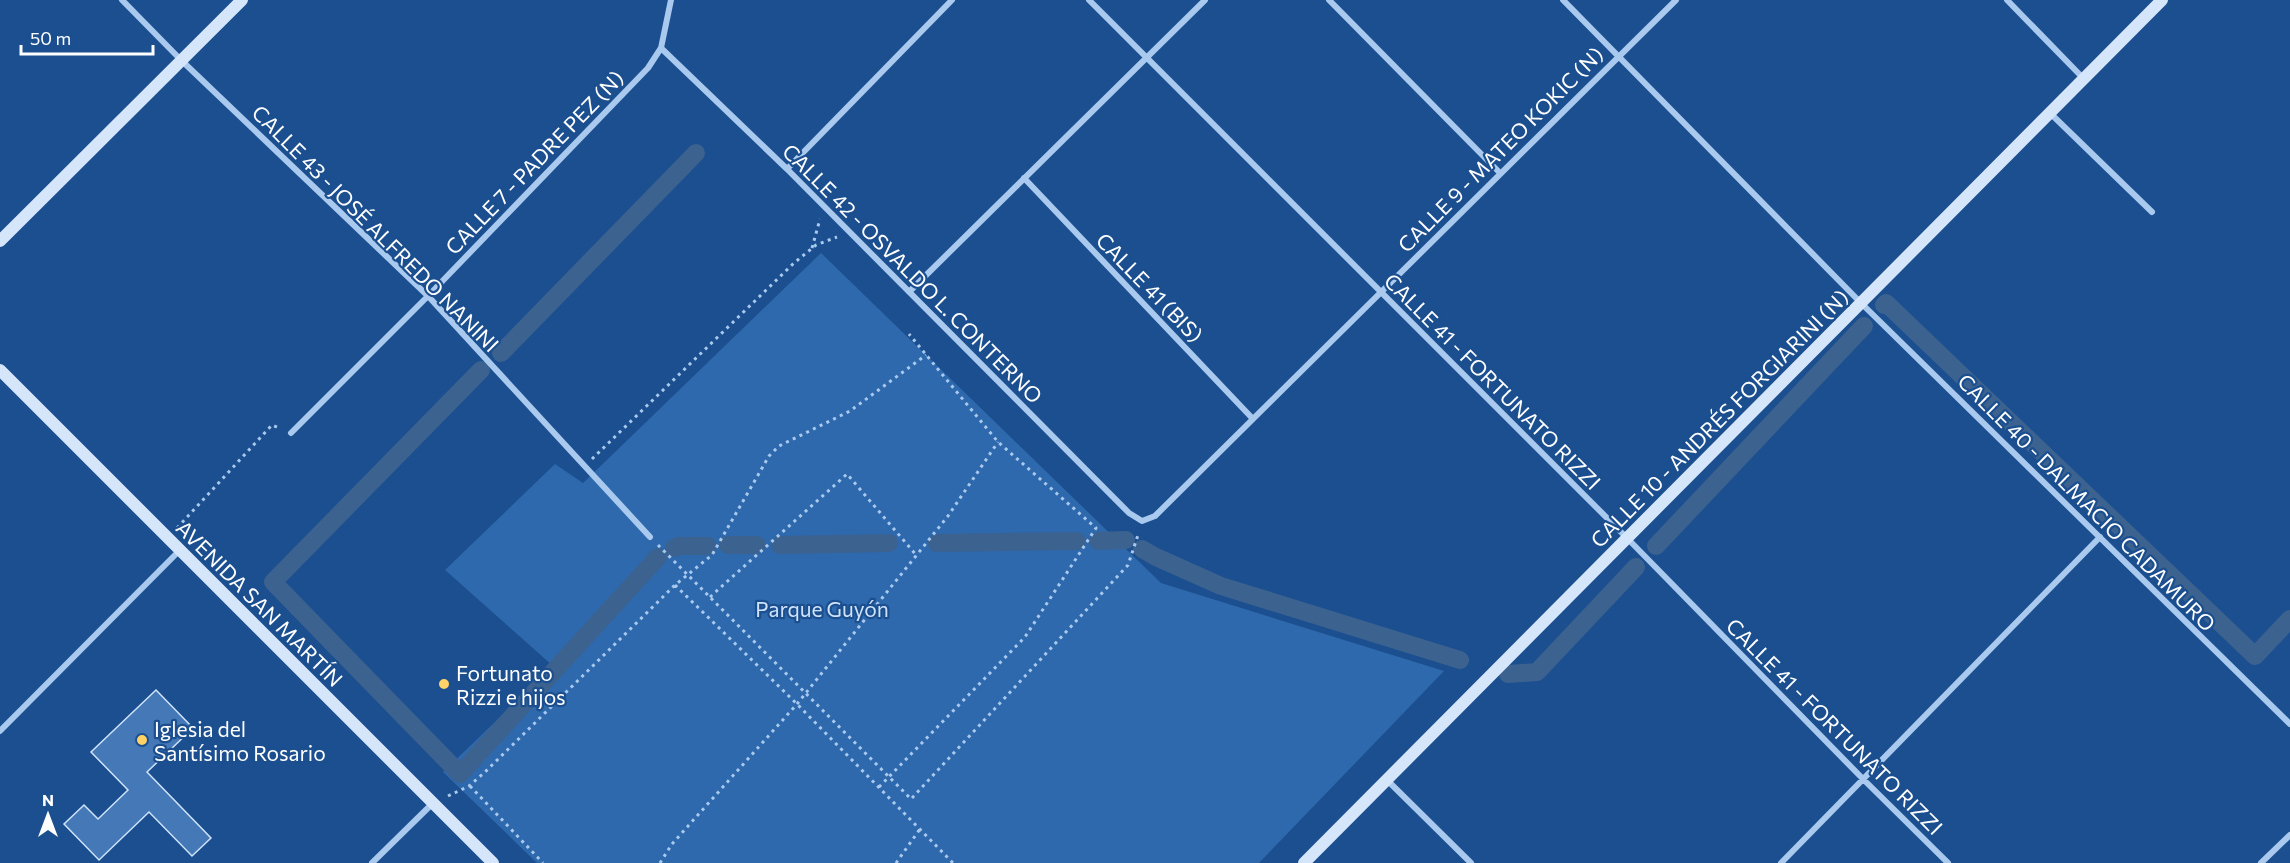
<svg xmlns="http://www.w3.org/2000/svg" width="2290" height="863" font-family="Commissioner,sans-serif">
	<rect width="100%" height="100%" fill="#1b4f8f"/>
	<path fill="#2e69ad" d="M821 253 1161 583 1444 671 1259 863H537L443 772 553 666 445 570 555 464 583 483Z"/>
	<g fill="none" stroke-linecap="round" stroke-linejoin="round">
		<path stroke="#3c6290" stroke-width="18" d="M1884 305 1886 303 2255 656 2290 619
			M501 353 696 153
			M481 370 273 582 460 774 658 557
			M1098 541 1126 540
			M937 543 1077 541
			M728 545H757
			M780 545 889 543
			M1656 546 1864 326
			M674 548 678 546H708
			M1142 549 1156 557 1221 586 1460 660
			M1508 674 1537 672 1636 567"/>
	</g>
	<path fill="#4478b7" stroke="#cfe3fa" stroke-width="1.5" d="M156 690 193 728 147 772 211 838 192 856 149 812 99 860 64 824 84 805 98 819 128 790 91 752Z"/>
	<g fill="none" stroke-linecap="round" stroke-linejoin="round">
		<path stroke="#a9c9ee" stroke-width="3" stroke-dasharray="3 4.5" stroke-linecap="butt" d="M812 248 820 219
			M592 459 794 263 816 245 837 237
			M177 528 272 425 281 429
			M658 545 911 799 1128 565 1139 532
			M675 585 797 704 953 863
			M710 597 847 474 917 556
			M470 786 543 863
			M879 787 1025 637 1096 528 998 442 909 334
			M448 796 469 786 485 772 675 585 712 555 769 456 779 446 850 411 926 355
			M660 863 672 844 797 704 948 516 998 442
			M896 863 920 829"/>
		<path stroke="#a9c9ee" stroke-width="6" d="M122 0 181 60 428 296 650 537
			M1089 0 1627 538 1863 779 1948 863
			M1329 0 1500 173
			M1563 0 1861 303 2290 724
			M2007 0 2084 79
			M661 48 787 169 1129 513 1142 521 1155 516 1676 0
			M2050 113 2152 212
			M787 169 952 0
			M1024 178 1253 419
			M909 292 1205 0
			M291 433 428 296 648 68 661 48 671 0
			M0 731 179 551
			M1387 780 1471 863
			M372 863 433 803
			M1781 863 2100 537
			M2261 863 2290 835"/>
		<path stroke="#d6e6fa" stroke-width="12" d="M0 241 242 0
			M0 370 493 863
			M1304 863 2162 0"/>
	</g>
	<g fill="#ffd166" stroke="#1b4f8f" stroke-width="2">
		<circle cx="444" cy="684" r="6"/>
		<circle cx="142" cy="740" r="6"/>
	</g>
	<g text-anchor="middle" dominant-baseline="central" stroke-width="4.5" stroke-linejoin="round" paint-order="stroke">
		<g font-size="21" fill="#fff" stroke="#1b4f8f">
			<text transform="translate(1500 149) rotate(-45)">CALLE 9 - MATEO KOKIC (N)</text>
			<text transform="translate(534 162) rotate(-46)">CALLE 7 - PADRE PEZ (N)</text>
			<text transform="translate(376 228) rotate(45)">CALLE 43 - JOSÉ ALFREDO NANINI</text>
			<text transform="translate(913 273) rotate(45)">CALLE 42 - OSVALDO L. CONTERNO</text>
			<text transform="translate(1150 287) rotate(46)">CALLE 41 (BIS)</text>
			<text transform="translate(1493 381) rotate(45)">CALLE 41 - FORTUNATO RIZZI</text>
			<text transform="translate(1719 418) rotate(-45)">CALLE 10 - ANDRÉS FORGIARINI (N)</text>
			<text transform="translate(2087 502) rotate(45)">CALLE 40 - DALMACIO CADAMURO</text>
			<text transform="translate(260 603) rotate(45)">AVENIDA SAN MARTÍN</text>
			<text transform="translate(1835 726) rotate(45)">CALLE 41 - FORTUNATO RIZZI</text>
		</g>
		<g font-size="21" fill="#cfe3fa" stroke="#1b4f8f">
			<text x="822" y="608">Parque Guyón</text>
		</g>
		<g font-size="21" fill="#fff" stroke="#1b4f8f" text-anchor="start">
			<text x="456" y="672">Fortunato<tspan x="456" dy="24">Rizzi e hijos</tspan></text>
			<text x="154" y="728">Iglesia del<tspan x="154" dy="24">Santísimo Rosario</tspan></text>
		</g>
	</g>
	<g transform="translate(48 815)" stroke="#1b4f8f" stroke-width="4.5" paint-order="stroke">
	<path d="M0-4.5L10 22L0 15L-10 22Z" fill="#ffffff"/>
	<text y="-9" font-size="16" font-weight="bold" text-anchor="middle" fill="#ffffff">N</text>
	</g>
	<path d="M21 45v9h132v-9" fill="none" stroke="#ffffff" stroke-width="3"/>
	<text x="30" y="45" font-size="18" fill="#ffffff" stroke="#1b4f8f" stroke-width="4.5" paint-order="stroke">50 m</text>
</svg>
